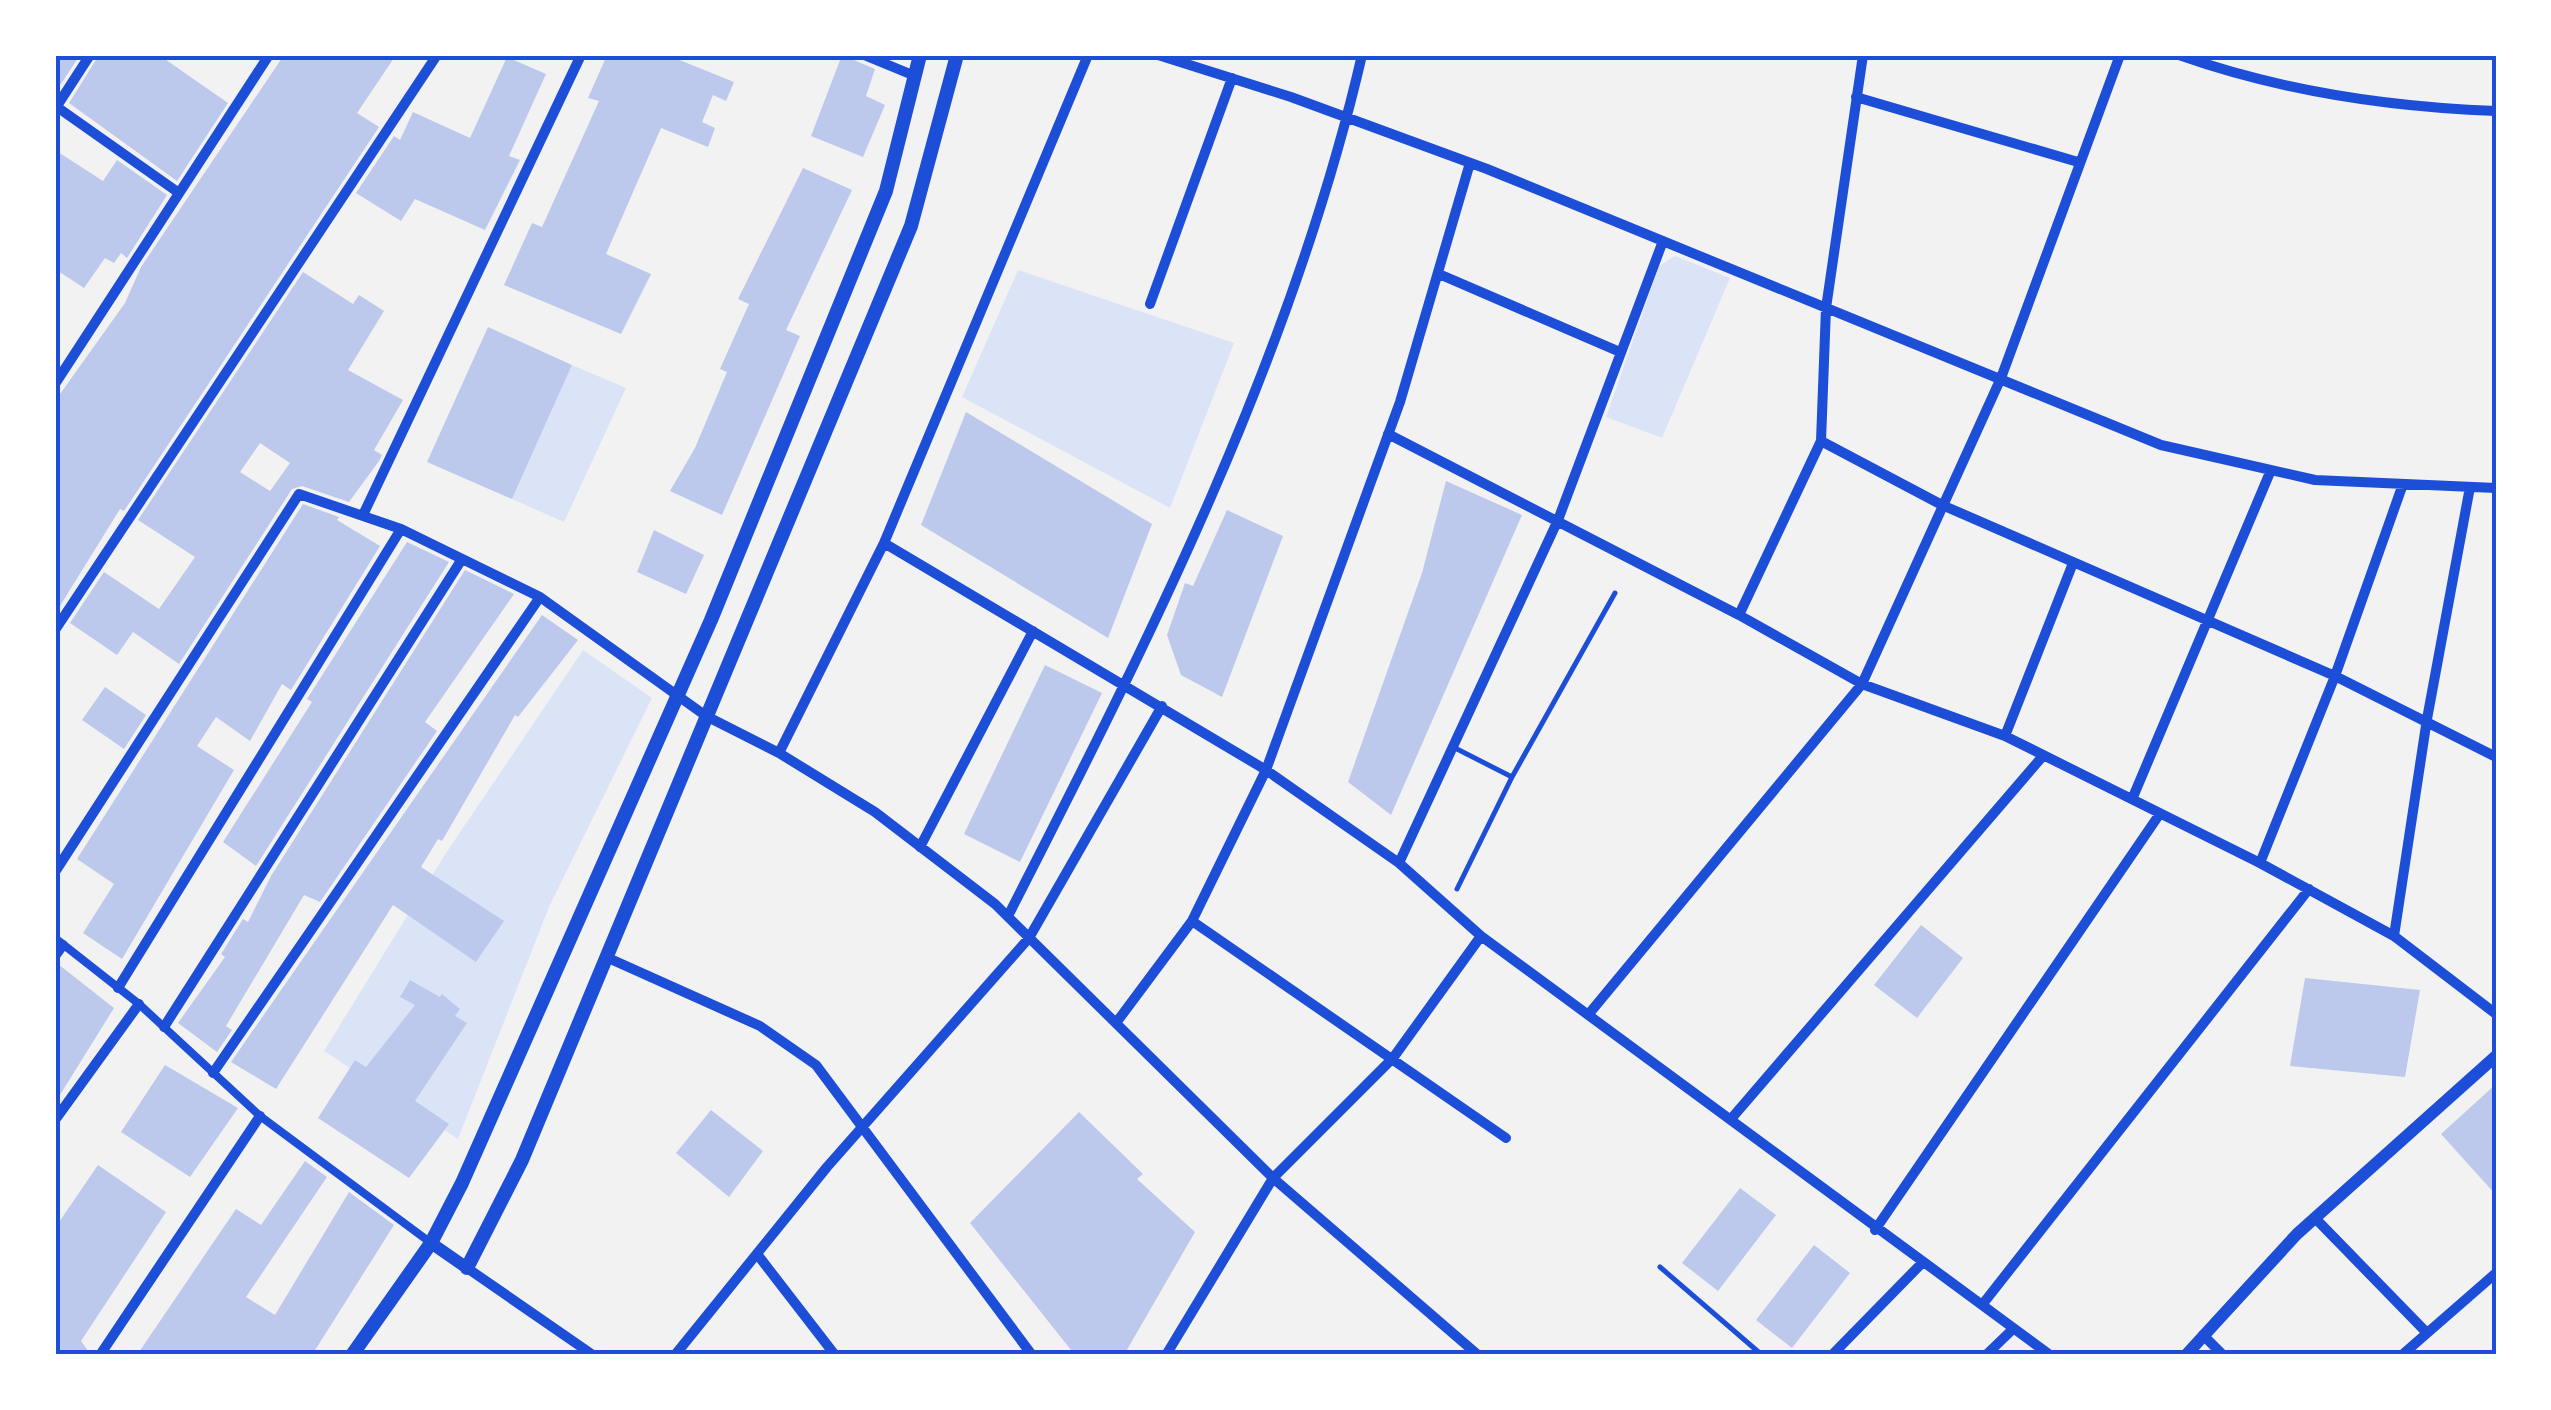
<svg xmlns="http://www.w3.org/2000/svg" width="2551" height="1410" font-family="'Sofia Sans Condensed',sans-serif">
	<rect width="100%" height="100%" fill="#f2f2f2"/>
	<path fill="#dbe4f7" d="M1675 256 1730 278 1662 438 1606 417 1659 266Z
		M1018 270 1234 343 1170 508 962 397Z
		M572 365 626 388 564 522 512 499Z
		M583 650 652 698 549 907 458 1139 324 1051 444 856Z"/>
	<path fill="#bdc9ec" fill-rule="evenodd" d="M55 55H80L55 93Z
		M99 55H159L228 103 177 181 69 103Z
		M284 55H396L357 113 379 127 124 511 120 509 55 614V401L125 303 141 267Z
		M607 55H667L734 82 726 101 713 95 702 122 715 128 708 147 661 128 606 254 651 274 621 334 504 285 532 223 542 227 599 101 588 98Z
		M842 55 875 69 866 96 885 105 863 157 811 136Z
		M507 57 546 74 509 156 520 160 485 230 415 199 401 221 356 193 394 136 400 140 413 112 470 138Z
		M55 150 103 181 117 160 167 195 127 258 121 253 114 263 105 258 84 288 55 269Z
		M803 168 852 190 786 330 800 336 722 515 670 491 695 448 727 372 720 369 749 304 738 299Z
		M303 272 353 304 359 295 384 311 348 370 403 400 374 450 382 455 379 461 349 502 302 486 292 489 179 664 133 632 117 655 70 623 104 572 159 609 195 557 138 520ZM260 443 290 463 270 491 240 472Z
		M488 327 572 365 512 499 427 462Z
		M966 412 1152 524 1108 638 921 525Z
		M1446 481 1522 515 1391 815 1348 782 1422 573Z
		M303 504 339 517 337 520 380 546 291 690 282 684 250 741 216 717 197 746 234 770 122 959 83 933 114 884 77 859Z
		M1227 510 1283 536 1222 697 1181 675 1167 635 1185 583 1193 586Z
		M654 530 704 555 686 594 637 572Z
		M407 542 449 562 256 866 223 842 312 702 307 699Z
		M465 570 514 594 425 722 437 731 320 902 304 895 226 1026 232 1030 217 1052 178 1023 225 957 221 954 243 919 248 922 271 876Z
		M542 615 578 640 518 717 515 715 442 841 438 839 421 867 504 921 476 962 393 905 276 1089 231 1062Z
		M1045 665 1102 693 1020 862 964 834Z
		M105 687 146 715 124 749 82 720Z
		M1921 925 1963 958 1917 1018 1874 985Z
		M58 964 114 1008 55 1103V965Z
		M2305 978 2420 990 2405 1077 2290 1066Z
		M410 980 440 997 442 994 460 1009 455 1016 467 1023 415 1101 449 1124 409 1178 318 1118 355 1060 366 1067 415 1005 400 997Z
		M165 1065 238 1108 190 1177 121 1132Z
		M2496 1084V1195L2441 1134Z
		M711 1110 763 1151 729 1197 676 1153Z
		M1079 1112 1143 1174 1137 1179 1195 1232 1124 1355H1075L970 1223Z
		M305 1161 327 1177 246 1297 275 1315 349 1192 394 1225 312 1355H137L236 1209 261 1225Z
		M98 1165 166 1212 81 1341 91 1355H55V1228Z
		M1740 1188 1776 1215 1718 1291 1682 1263Z
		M1814 1245 1850 1273 1792 1348 1756 1320Z"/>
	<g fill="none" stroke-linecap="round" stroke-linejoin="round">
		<path stroke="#1d4ed8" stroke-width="5" d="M1455 748 1512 777
			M1457 889 1512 777 1615 593
			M1660 1267 1762 1355"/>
		<path stroke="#1d4ed8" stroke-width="8" d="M55 938 139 1004 260 1116 431 1243"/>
		<path stroke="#1d4ed8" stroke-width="10" d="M864 55 915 76
			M1158 55 1291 97 1487 169 2161 445 2315 480 2496 488
			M2179 55C2281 91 2388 107 2496 111
			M1856 97 2078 162
			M57 107 179 193
			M55 109 90 55
			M1439 274 1620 352
			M1150 304 1232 78
			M55 384 269 55
			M1388 434 1739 615 1862 684 2005 736 2260 863 2394 936 2496 1014
			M1821 441 1942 505 2335 676 2496 757
			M363 515 581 55
			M884 543 1266 770 1399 863 1481 936 2050 1355
			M1739 615 1821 441 1826 308 1863 55
			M55 630 437 55
			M2005 736 2073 563
			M779 753 884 543 1088 55
			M2133 797 2271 470
			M920 847 1033 631
			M1399 863 1558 520 1663 241
			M2260 863 2335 676 2403 484
			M55 872 299 494 401 529 540 597 706 716 779 753 875 812 995 904 1273 1178 1478 1355
			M1008 916C1149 640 1292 358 1362 55
			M1192 921 1506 1138
			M2394 936 2427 719 2470 487
			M55 956 63 945
			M606 957 760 1026 816 1065 1032 1355
			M118 988 401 529
			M1588 1015 1862 684 2001 378 2120 55
			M1116 1023 1192 921 1266 770 1400 402 1470 163
			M164 1027 462 559
			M213 1073 540 597
			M1731 1119 2042 757
			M55 1120 139 1004
			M2315 1218 2427 1333
			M1875 1230 2159 815
			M757 1254 835 1355
			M467 1268 593 1355
			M1982 1305 2309 889
			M2203 1335 2223 1355
			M100 1355 260 1116
			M675 1355 827 1167 1029 938 1162 706
			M1166 1355 1273 1178 1393 1058 1481 936
			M1832 1355 1922 1263
			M1986 1355 2013 1329
			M2402 1355 2496 1273"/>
		<path stroke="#1d4ed8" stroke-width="12" d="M431 1243 467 1268
			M2186 1355 2297 1234 2496 1056"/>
		<path stroke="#1d4ed8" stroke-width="14" d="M467 1268 522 1160 911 226 957 55
			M352 1355 431 1243 462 1183 711 620 886 191 920 55"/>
	</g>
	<rect width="2551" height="1410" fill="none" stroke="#ffffff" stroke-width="115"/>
	<rect x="58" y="58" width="2436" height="1294" fill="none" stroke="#1d4ed8" stroke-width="4"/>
</svg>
